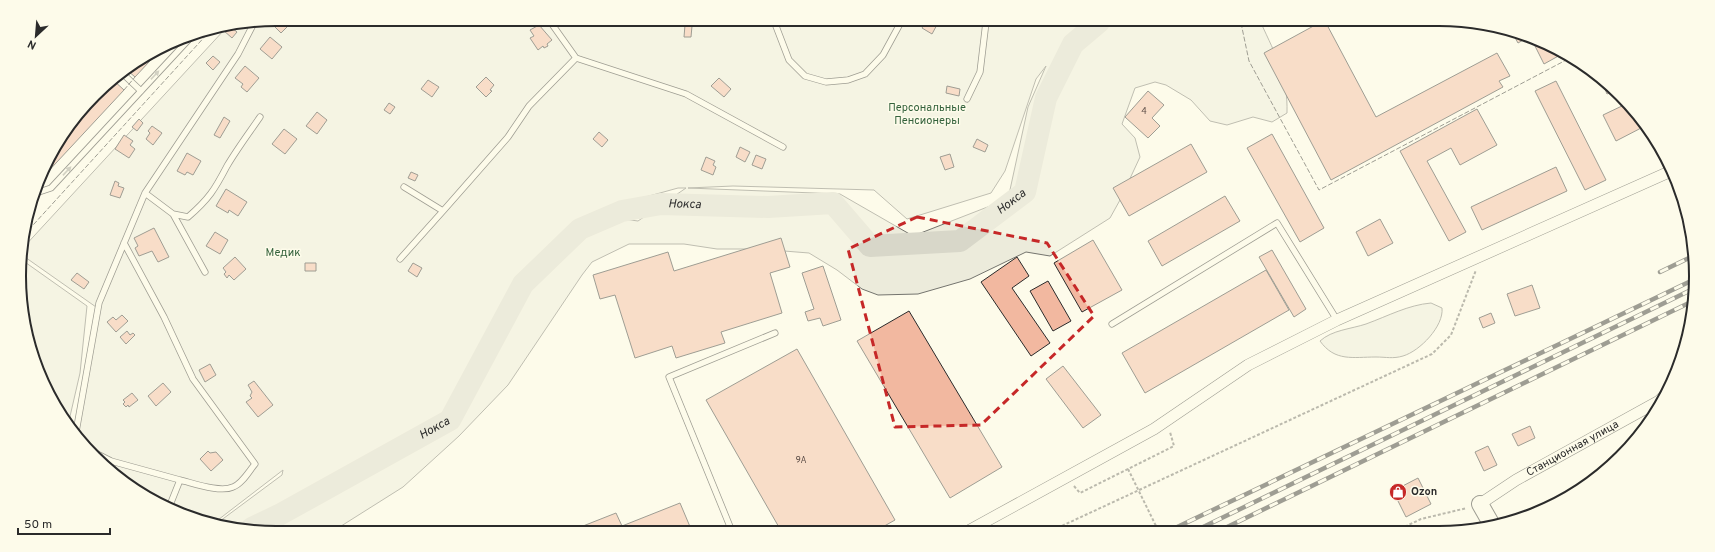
<svg xmlns="http://www.w3.org/2000/svg" width="1715" height="552" font-family="Overpass,sans-serif">
	<rect width="100%" height="100%" fill="#fdfbea"/>
	<path fill="#ecebdb" stroke="#74746e" fill-rule="evenodd" d="M276 19 1261 23C1276 56 1288 76 1287 113L1272 122 1253 117 1227 125 1210 121 1191 100 1166 85 1155 82 1135 88 1122 124 1135 138 1140 157 1120 200 1110 218 1050 256 1026 252 970 279 918 294 878 295 862 289 837 270 809 253 759 249H717L684 244H629L592 262 582 275 508 385 459 436 403 487 338 528H226L216 524 282 475 283 470 214 523 133 490 73 430 77 422 96 307 22 255V249L225 29ZM1046 66 1028 107 1008 199 913 236 840 194 688 188 733 186 874 190 907 219 991 193 1005 171 1036 79ZM678 188H686L638 221 594 215 613 206Z
		M22 260 87 306 80 373 68 425 62 419 28 342Z
		M1431 303 1442 308C1444 326 1420 351 1403 356 1393 359 1386 357 1376 357 1353 357 1335 362 1320 341 1332 330 1351 329 1366 324 1388 316 1408 305 1431 303Z"/>
	<g fill="none" stroke-linecap="round" stroke-linejoin="round">
		<path stroke="#d8d7c9" stroke-width="22" id="s1" d="M252 528 279 515 450 420 523 284 580 229 622 211 661 204 768 207 833 203 870 246 960 241 1025 192 1046 98 1073 44 1099 22"/>
	</g>
	<path fill="#f2b8a0" stroke="#2b2b2b" d="M285 19 290 24 281 33 270 22 273 20Z
		M926 22 938 23 932 34 922 28Z
		M1319 23H1326L1376 117 1497 53 1510 76 1499 81 1503 87 1331 180 1264 53Z
		M539 25 552 40 547 44 548 46 544 48 543 46 538 50 530 38 534 36 530 30Z
		M685 25 692 26 691 37H684Z
		M232 28 237 32 232 38 223 30Z
		M1513 34 1525 39 1518 43Z
		M270 37 282 47 272 59 260 49Z
		M1533 42 1562 54 1544 64Z
		M162 48 135 77 127 70Z
		M213 56 220 62 213 70 206 63Z
		M245 66 259 78 247 92 241 87 243 84 235 78Z
		M486 77 494 85 490 90 492 91 486 97 476 87Z
		M719 78 731 89 724 97 711 86Z
		M112 79 124 90 43 177 42 175 46 162 106 83Z
		M428 80 439 87 432 97 421 89Z
		M1556 81 1606 180 1585 190 1535 91Z
		M1602 82 1611 92 1607 94Z
		M947 86 960 89 959 96 946 93Z
		M1148 91 1164 105 1152 118 1160 126 1148 138 1125 117Z
		M389 103 395 107 390 114 384 110Z
		M1624 105 1645 126 1616 141 1603 115Z
		M1477 109 1497 145 1460 165 1451 148 1427 161 1466 232 1449 241 1400 151Z
		M317 112 327 120 317 134 306 126Z
		M224 117 230 121 220 138 214 135Z
		M139 119 143 123 137 131 132 127Z
		M152 126 162 133 153 145 146 139 150 133 148 131Z
		M284 129 297 139 285 154 272 144Z
		M599 132 608 140 602 147 593 139Z
		M1272 134 1324 228 1300 242 1247 148Z
		M124 135 133 141 130 145 135 149 129 158 115 149Z
		M977 139 988 145 985 152 973 147Z
		M1191 144 1207 172 1129 216 1113 188Z
		M740 147 750 152 745 162 736 157Z
		M187 153 201 161 193 175 187 172 185 175 177 171Z
		M950 154 954 167 945 170 940 157Z
		M756 155 766 159 762 169 752 165Z
		M706 157 715 161 713 165 716 167 713 175 701 170Z
		M1556 167 1567 191 1482 230 1471 207Z
		M411 172 418 175 415 181 408 178Z
		M115 181 119 183 118 186 124 188 120 198 110 195Z
		M226 189 247 202 238 216 229 210 228 213 216 206Z
		M1225 196 1240 221 1162 266 1148 241Z
		M1380 219 1393 243 1368 256 1356 232Z
		M154 228 169 257 158 262 152 251 139 256 135 248 138 246 134 238Z
		M215 232 228 240 220 254 206 246Z
		M781 238 790 267 770 273 782 313 721 332 725 343 676 358 672 346 635 358 615 295 600 299 593 275 668 252 674 271Z
		M1093 240 1122 290 1082 312 1054 263Z
		M1272 250 1306 309 1294 317 1259 257Z
		M235 257 246 269 234 280 229 275 227 278 224 274 226 272 223 268Z
		M1017 257 1029 276 1012 288 1050 343 1031 356 981 282Z
		M305 263H316V271H305Z
		M413 263 422 268 417 277 408 271Z
		M823 266 841 320 823 326 820 318 808 321 805 312 814 309 802 273Z
		M1266 270 1289 310 1145 393 1122 353Z
		M77 273 89 282 84 289 71 280Z
		M1048 281 1071 321 1053 331 1030 291Z
		M1532 285 1540 308 1515 316 1507 294Z
		M909 311 1002 467 950 498 857 341Z
		M1491 313 1495 323 1483 328 1479 318Z
		M122 315 128 321 116 332 107 322 113 317 116 320Z
		M127 331 130 335 133 333 135 335 126 344 120 337Z
		M797 349 895 520 879 529H780L706 400Z
		M210 364 216 375 205 382 199 370Z
		M1063 366 1101 415 1083 428 1046 379Z
		M254 381 273 405 258 417 246 402 252 398 250 396 252 392 248 385Z
		M163 383 171 392 156 406 148 396Z
		M132 393 138 400 129 407 128 405 126 407 123 404 125 402 123 400Z
		M1530 426 1535 438 1518 446 1512 434Z
		M1488 446 1497 465 1484 471 1475 452Z
		M208 451 210 453 216 452 223 460 211 471 200 459Z
		M1418 478 1431 504 1406 517 1393 491Z
		M680 503 691 529H584L583 526 616 513 622 526Z
		M1536 507 1538 511 1516 517Z"/>
	<g fill="none" stroke-linecap="round" stroke-linejoin="round">
		<defs>
			<path id="lane" d="M549 20 576 58 686 94 783 147
				M774 21 789 60 805 76 826 82 848 80 865 74 883 55 901 22
				M122 73 141 91
				M967 99 980 72 986 22
				M404 187 443 211 508 137 529 106 576 58
				M36 193 51 188 192 36
				M145 193 173 214 188 217C209 199 215 189 227 166 237 149 249 133 260 117
				M173 214 205 272
				M124 243 164 317 193 379 255 464C249 471 242 484 233 487 220 493 193 483 180 480
				M400 259 443 211
				M1112 324 1277 223 1337 320
				M76 432 99 303 145 193 238 54 254 23
				M97 454 111 461 180 480 170 505
				M731 529 669 377 775 333"/>
			<g id="street">
				<path id="s2" d="M1480 504 1516 480 1659 401 1666 394"/>
				<path d="M970 530 1154 429 1248 365 1337 320 1669 172"/>
			</g>
			<path id="secondary" d="M1480 504 1492 525"/>
		</defs>
		<use href="#lane" stroke="#2b2b2b" stroke-width="7"/>
		<use href="#street" stroke="#2b2b2b" stroke-width="12"/>
		<use href="#secondary" stroke="#2b2b2b" stroke-width="18"/>
		<path stroke="#6a6964" stroke-width="2" stroke-dasharray="3 2" stroke-linecap="butt" d="M1074 486 1080 493 1174 446 1170 432
			M1053 530 1432 354 1451 335 1476 270
			M1396 531 1421 519 1467 508"/>
		<use href="#lane" stroke="#fdfbea" stroke-width="5.5"/>
		<use href="#street" stroke="#fdfbea" stroke-width="11"/>
		<use href="#secondary" stroke="#fdfbea" stroke-width="16"/>
		<defs>
			<path id="rail" d="M1660 272 1691 257
				M1171 530 1691 281
				M1197 530 1691 290
				M1221 530 1691 302"/>
		</defs>
		<use href="#rail" stroke="#2b2b2b" stroke-width="4.5"/>
		<use href="#rail" stroke="#fdfbea" stroke-width="3" stroke-dasharray="9" stroke-linecap="butt"/>
		<path stroke="#6a6964" stroke-width="2" stroke-dasharray="3 2" stroke-linecap="butt" d="M1128 469 1158 530"/>
		<path stroke="#2b2b2b" stroke-width="1" stroke-dasharray="5 2" stroke-linecap="butt" d="M1241 23 1249 61 1319 190 1570 58
			M124 90 135 77
			M24 235 209 32"/>
	</g>
	<defs><path id="oneway-solid" d="M-6-.8H1V-3.2L6.5 0L1 3.2V.8H-6Z"/></defs>
	<g fill="#9e9d94">
		<use href="#oneway-solid" transform="translate(155 75) rotate(-47)"/>
		<use href="#oneway-solid" transform="translate(67 171) rotate(-47)"/>
	</g>
	<path d="M0 0H1715V552H0ZM917 217 1047 243 1094 316 981 425 895 427 848 249Z" fill="#fdfbea" fill-opacity=".55" fill-rule="evenodd"/>
	<path fill="none" stroke="#c62828" stroke-width="3" stroke-dasharray="8 5" stroke-linejoin="round" d="M917 217 1047 243 1094 316 981 425 895 427 848 249Z"/>
	<defs>
		<symbol id="shop-disc" viewBox="-11 -11 22 22"><circle r="9.5" fill="#c62828" stroke="#fdfbea"/><path d="M-5-2.5h2.3a2.7 3.5 0 0 1 5.4 0H5L5.5 6h-11ZM-1.5-2.5h3a1.5 2.3 0 0 0-3 0Z" fill="#fff"/></symbol>
	</defs>
	<g fill-rule="evenodd">
		<use href="#shop-disc" x="1388" y="482" width="20" height="20"/>
	</g>
	<g text-anchor="middle" dominant-baseline="central" stroke-width="3" stroke-linejoin="round" paint-order="stroke">
		<g font-size="9" fill="#5d4e48">
			<text x="1144" y="111">4</text>
			<text x="801" y="460">9А</text>
		</g>
		<g font-size="11" fill="#34623c" stroke="#fdfbea">
			<text x="927" y="108">Персональные<tspan x="927" dy="13">Пенсионеры</tspan></text>
			<text x="283" y="253">Медик</text>
		</g>
		<g font-size="11" fill="#2b2b2b" stroke="#fdfbea">
			<text stroke="none"><textPath href="#s2" startOffset="108">Станционная улица</textPath></text>
		</g>
		<g font-size="11" font-weight="bold" fill="#2b2b2b" stroke="#fdfbea" text-anchor="start">
			<text x="1411" y="492">Ozon</text>
		</g>
		<g font-size="12" font-style="italic" fill="#2b2b2b" stroke="#fdfbea">
			<text stroke="none"><textPath href="#s1" startOffset="928">Нокса</textPath></text>
			<text stroke="none"><textPath href="#s1" startOffset="568">Нокса</textPath></text>
			<text stroke="none"><textPath href="#s1" startOffset="208">Нокса</textPath></text>
		</g>
	</g>
	<path d="M0 0H1715V552H0ZM276 26H1439A250 250 0 0 1 1689 276V276A250 250 0 0 1 1439 526H276A250 250 0 0 1 26 276V276A250 250 0 0 1 276 26Z" fill="#fdfbea" fill-rule="evenodd"/>
	<path fill="none" stroke="#2b2b2b" stroke-width="2" d="M276 26H1439A250 250 0 0 1 1689 276V276A250 250 0 0 1 1439 526H276A250 250 0 0 1 26 276V276A250 250 0 0 1 276 26Z"/>
	<g transform="translate(36 36) rotate(206)" stroke="#fdfbea" stroke-width="3" paint-order="stroke">
	<path d="M0-3L7 15L0 10L-7 15Z" fill="#2b2b2b"/>
	<text y="-6" font-size="11" font-weight="bold" text-anchor="middle" fill="#2b2b2b">N</text>
	</g>
	<path d="M18 528v6h92v-6" fill="none" stroke="#2b2b2b" stroke-width="2"/>
	<text x="24" y="528" font-size="12" fill="#2b2b2b" stroke="#fdfbea" stroke-width="3" paint-order="stroke">50 m</text>
</svg>
